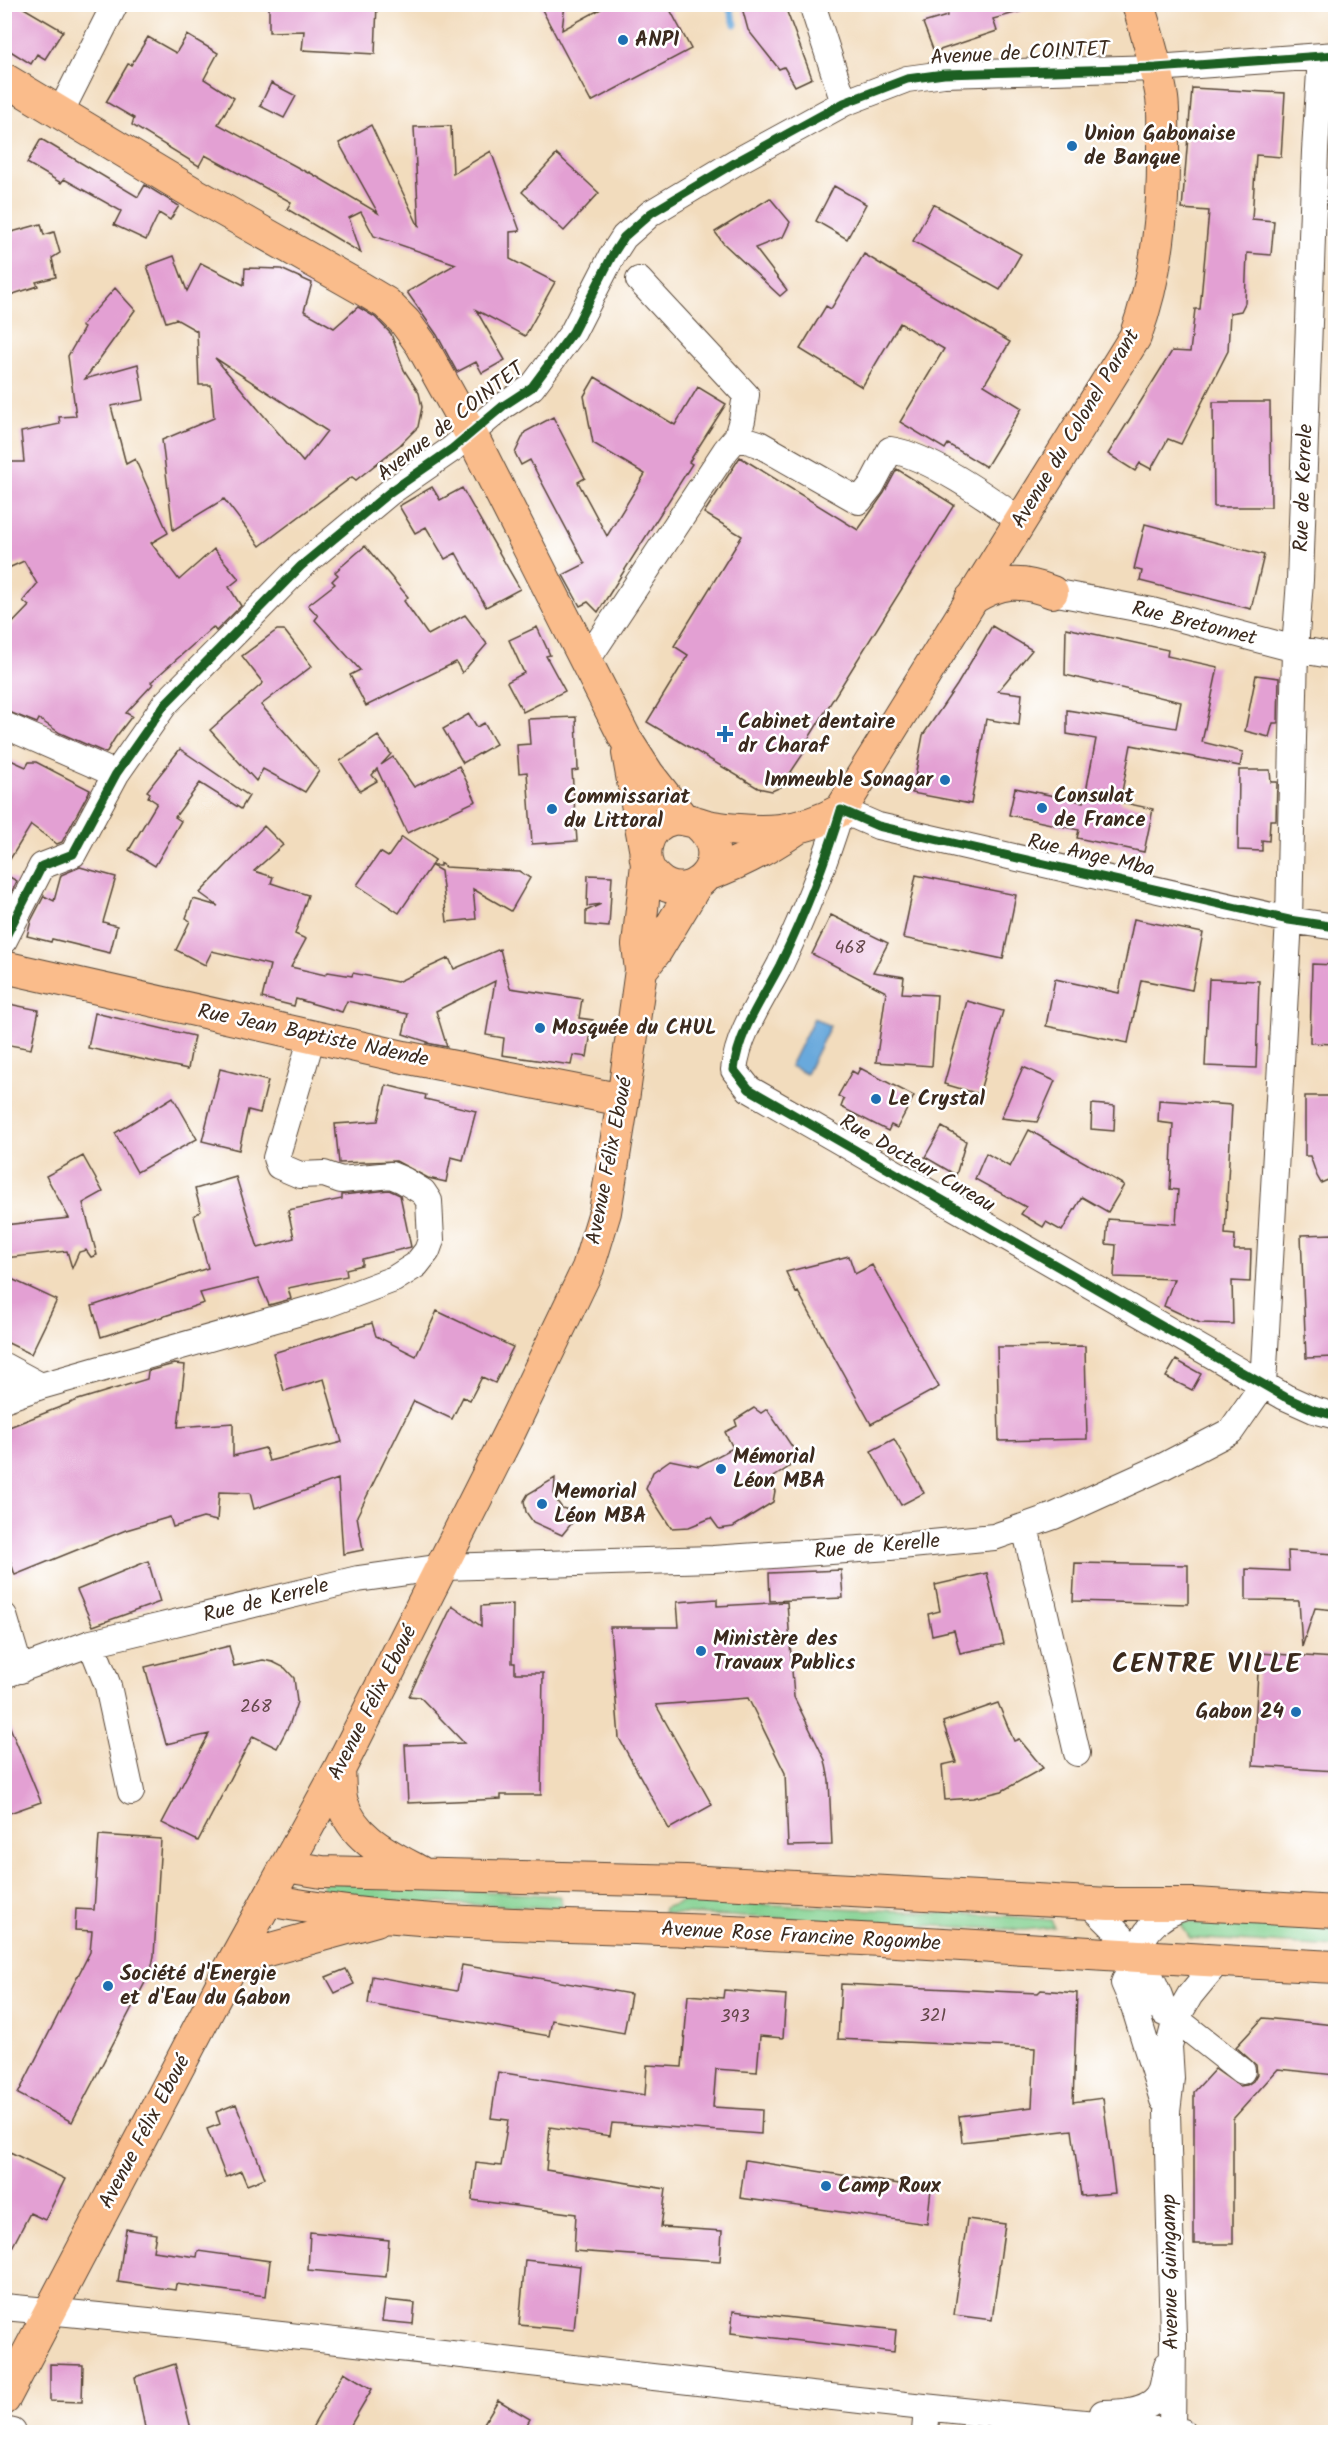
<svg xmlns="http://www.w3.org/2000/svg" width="1340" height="2437" font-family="Kalam,sans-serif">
	<rect width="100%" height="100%" fill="#fff"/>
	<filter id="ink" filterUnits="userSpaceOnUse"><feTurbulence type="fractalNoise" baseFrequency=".0167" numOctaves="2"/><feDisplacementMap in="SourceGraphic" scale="12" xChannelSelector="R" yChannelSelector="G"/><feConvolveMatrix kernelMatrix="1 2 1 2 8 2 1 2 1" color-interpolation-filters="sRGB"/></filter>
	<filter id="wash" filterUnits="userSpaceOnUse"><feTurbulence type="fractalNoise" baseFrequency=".008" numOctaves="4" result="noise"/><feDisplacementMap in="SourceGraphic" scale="24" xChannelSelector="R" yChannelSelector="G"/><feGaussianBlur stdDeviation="1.35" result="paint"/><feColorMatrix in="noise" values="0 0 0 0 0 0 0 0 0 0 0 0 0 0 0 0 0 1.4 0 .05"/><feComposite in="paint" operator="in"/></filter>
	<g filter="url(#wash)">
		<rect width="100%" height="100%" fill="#f2dcbd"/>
		<path fill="#81d08f" stroke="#5e7d56" stroke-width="1.5" d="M324 1881 559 1896 563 1906 557 1908 332 1899 321 1893Z
			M693 1901 1005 1916 1051 1920 1055 1927 1024 1930 663 1913 664 1908 681 1902Z
			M1179 1922 1335 1929V1947L1190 1938Z"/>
		<path fill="#69a9dc" stroke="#526a7d" stroke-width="1.5" d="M814 1018 830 1026 806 1074 790 1066Z"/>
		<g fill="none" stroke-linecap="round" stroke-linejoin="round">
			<path stroke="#69a9dc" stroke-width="7" d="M728 4 735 24"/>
		</g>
		<g id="blocks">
			<path fill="#e3a0d3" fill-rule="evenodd" d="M4 4H17L63 31 45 59 37 54 31 64 4 47Z
				M269 4H377L375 54 302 50 304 31 269 32Z
				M539 4H565L562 30 610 4H667L691 49 591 102Z
				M741 4H784L812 78 795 86 784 67 779 69 748 30Z
				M964 4H1025L1026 10 993 19 997 31 934 52 923 23 947 16 946 10Z
				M187 35 218 53 204 79 234 98 218 124 308 173 309 172 378 213 339 143 371 125 419 227 414 127 451 126 453 174 491 151 520 231 510 232V259L555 282 525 336 476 310 505 360 482 373 476 362 457 372 437 335 407 292 456 264 374 236 361 212 349 218 361 253 287 209 291 202 205 155 199 166 132 125 134 118 106 102 128 64 131 65 148 37 176 53Z
				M271 83 296 96 284 118 260 106Z
				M1192 88 1285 93 1281 157 1256 155 1252 219 1274 221 1271 255 1247 253 1245 303 1241 311 1230 313 1228 351 1181 444 1168 439 1151 469 1140 463 1135 471 1108 454 1172 351 1190 352 1195 309H1200L1209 211 1182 209Z
				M41 139 138 197 145 185 179 206 170 220 159 213 146 240 114 225 121 211 64 179 61 183 27 163Z
				M557 154 599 193 564 231 522 192Z
				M834 186 866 204 847 239 816 221Z
				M770 198 790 222 783 237 755 248 787 290 780 296 723 243 715 232Z
				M933 204 1021 254 1000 290 913 241Z
				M41 224 44 235 54 232 60 253 52 258 56 277 36 282 38 286 4 297V234Z
				M864 254 1010 342 984 385 1022 408 986 467 948 444 945 449 900 422 944 349 900 323 862 387 800 349 826 306 831 309Z
				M174 256 187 291 201 263 244 285 245 268 281 269 312 283 304 311 334 328 358 307 375 317 391 334 404 370 419 393 422 407 418 427 400 445 356 480 352 477 260 546 224 499 173 530 162 440 214 418 211 385H199L197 331 176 319 166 322 147 266ZM215 358 327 431 303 462Z
				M115 288 135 310 85 379 138 364 144 400 111 406 126 464 135 459 168 533 151 543 179 580 214 549 239 579 229 587 241 606 216 631 213 627 151 682 153 684 126 713 132 716 115 738 106 753 60 733 39 719 37 723 4 710V632L29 606 23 601 37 584 24 561 4 570V462H24L21 432 60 424 59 417 76 416 68 356 84 328 81 326Z
				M595 377 675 425 698 387 726 404 689 462 692 464 598 612 588 602 580 606 563 575 585 564 530 460 521 465 515 453 525 432 553 417 585 478 578 482 607 536 645 474 593 443 584 396Z
				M1213 402H1270L1271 507H1214Z
				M740 457 858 530 884 493 897 469 954 505 802 749 805 751 781 787 772 791 758 788 647 722 688 655 674 646 742 536 704 513Z
				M432 487 440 500 462 488 520 589 486 607 456 553 445 559 426 527 415 533 399 506Z
				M1145 524 1264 555 1251 609 1140 581 1142 571 1134 569Z
				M365 546 408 597 404 601 428 635 465 615 487 644 462 673 456 662 366 706 350 675 360 670 315 620 318 616 308 605 335 584 332 581 338 575 335 572Z
				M992 626 1032 650 998 691 1022 694 1019 725 986 719 971 804 912 793 923 735 957 685Z
				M537 627 550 655 546 656 565 691 523 712 507 682 524 673 509 640Z
				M1066 628 1168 650 1167 656 1218 667 1202 742 1243 752 1240 766 1131 745 1120 802 1153 809 1144 852 1077 838 1079 830 1009 815 1015 788 1084 802 1096 739 1067 734V710L1176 728 1181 702 1065 675Z
				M277 630H284L312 666 261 705 319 771 305 792 263 769 256 781 210 730 263 683 242 656Z
				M1256 675 1279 678 1278 723H1273L1269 737 1245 731Z
				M469 714 477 727 484 723 496 744 463 763 443 729Z
				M576 717 578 770 572 771 577 841 532 844 527 772 519 773 517 745 530 744 528 719Z
				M378 736 391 754 381 765 393 757 414 787 459 766 476 801 407 833 377 769 372 775 377 781 360 791 340 761Z
				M180 749 249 796 241 809 200 783 175 817 181 821 155 866 129 850 157 803 148 797 150 793 147 791Z
				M4 757 26 767 29 762H36L90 790 62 842 57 844 31 825 4 869Z
				M1239 770H1270L1271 782H1277L1276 820H1270L1269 841 1262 840V851L1238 850Z
				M264 826 283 845 254 871 273 877 271 883 308 895 295 934 306 939 291 967 325 975 328 972 352 976 353 973 397 982 449 958 454 969 500 949 510 988 582 999 579 1018 593 1020 587 1057 573 1055 571 1065 502 1055 504 1038 486 1035 495 981 436 1011 447 1047 427 1043 428 1042 403 1034 408 1014 347 1001 342 1012 296 999 294 1006 262 998 270 965 212 951 205 965 176 950 190 921 186 918 193 899 218 906 200 893Z
				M402 837 435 860 399 913 357 885 380 852 388 857Z
				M440 863 445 867 519 871 530 878 511 911 473 889 476 919 447 922 441 871 432 866H440Z
				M80 867 116 877 103 922 117 926 110 953 52 939 51 942 27 936 31 921 44 896 54 901 61 875Z
				M4 874 17 881 7 901 4 900Z
				M588 875 612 876 609 927 586 925V911L601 904 587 906Z
				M916 875 1016 895 1003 959 903 938Z
				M831 915 888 943 873 972 904 977 902 993 937 995 932 1066 876 1062 886 992 812 954Z
				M1134 919 1203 933 1192 990 1141 980 1128 1043 1046 1026 1055 979 1119 993Z
				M1312 964 1335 965V1044L1310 1043Z
				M1209 979 1259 981 1256 1068 1205 1066Z
				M967 1001 1003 1011 979 1094 944 1084Z
				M4 1003 39 1010 31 1049 4 1044Z
				M95 1013 194 1036 188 1069 88 1048Z
				M1023 1067 1055 1081 1037 1122 1001 1118Z
				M860 1068 914 1096 897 1128 891 1125 888 1131 841 1107 844 1099 838 1096 852 1071 857 1074Z
				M220 1069 268 1081 260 1113 248 1110 239 1150 202 1141Z
				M386 1085 426 1095 425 1099 476 1111 463 1160 451 1157 446 1182 428 1178 396 1161 339 1163 335 1124 378 1121Z
				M1305 1096H1335V1177L1321 1183 1317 1176 1310 1156H1305Z
				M173 1097 197 1139 137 1172 115 1133Z
				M1159 1100 1232 1105 1225 1234 1235 1235 1234 1250H1251L1250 1282 1232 1281 1233 1324 1200 1323 1164 1306 1174 1279 1114 1277 1116 1245 1106 1244 1108 1219 1176 1224 1178 1190 1170 1189 1173 1124 1158 1122Z
				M1092 1104 1115 1106 1114 1131 1091 1129Z
				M942 1127 966 1141 956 1175 925 1157Z
				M1029 1130 1124 1185 1108 1212 1082 1197 1062 1231 1046 1222 1043 1227 1021 1214 1026 1207 975 1179 986 1153 1010 1167Z
				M83 1156 103 1192 83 1203 97 1255 91 1257 86 1250 79 1252 72 1268 67 1251 5 1258 4 1225 69 1218 46 1176Z
				M236 1177 258 1248 294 1238 288 1210 342 1199V1195L389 1190 400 1195 411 1247 362 1259V1265L346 1269 347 1276 288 1288 291 1299 269 1305 258 1279 200 1293 204 1303 101 1337 92 1306 208 1268 194 1216 201 1211 195 1189Z
				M1335 1234V1357L1306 1358 1301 1235Z
				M849 1256 855 1274 872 1265 939 1387 871 1424 798 1292 796 1293 786 1272Z
				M5 1276 57 1300 31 1354 4 1341Z
				M437 1311 513 1347 495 1383 482 1377 470 1400 463 1397 452 1419 414 1401 357 1516 363 1550 343 1554 338 1479 254 1509 250 1493 219 1492 217 1521 203 1518 173 1527 170 1517 126 1530 15 1575 4 1542V1429L78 1400 147 1379 148 1371 174 1364 185 1365 178 1427 233 1423V1456L265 1448 269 1461 342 1442 324 1379 284 1391 273 1353 372 1323 376 1336 416 1356Z
				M1085 1346 1087 1439 999 1441 997 1347Z
				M1176 1360 1201 1374 1192 1390 1166 1377Z
				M754 1408 761 1413 767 1409 795 1451 789 1467 768 1481 775 1491 773 1502 733 1527 719 1529 711 1518 689 1527 671 1528 646 1489 653 1472 670 1460 699 1466 733 1448 725 1432 737 1426 735 1420Z
				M894 1439 924 1493 901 1505 871 1451Z
				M555 1478 554 1497 562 1508 580 1513 562 1535 533 1522 526 1512 524 1501 528 1494Z
				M1288 1551 1335 1554V1610L1315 1608 1302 1647 1299 1601 1246 1600V1569L1289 1571Z
				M148 1561 160 1602 93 1626 77 1590Z
				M1075 1563 1188 1565V1604L1073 1601Z
				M841 1570 843 1598 770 1601 769 1573Z
				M987 1573 1004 1644 960 1653 954 1630 932 1635 928 1614 940 1611 935 1585Z
				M717 1599V1606L787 1602 794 1697 825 1760 829 1780 832 1845 788 1846 785 1773 748 1698 656 1705 712 1805 669 1829 619 1738 610 1627H679L677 1602Z
				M513 1604 512 1663H515V1673H543L541 1795H501V1799L408 1803 405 1745 464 1743 420 1697 409 1696 452 1606 481 1626V1606Z
				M229 1646 234 1666 263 1660 273 1662 285 1668 294 1678 297 1702 290 1723 277 1748 253 1736 198 1841 162 1823 209 1734 166 1744 145 1667Z
				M1259 1653 1335 1658V1771L1253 1766Z
				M998 1703 1014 1741 1019 1739 1043 1768 1002 1791 973 1798 945 1800 942 1765 956 1762 943 1722Z
				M5 1715 41 1802 4 1815V1716Z
				M99 1835 161 1839 154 1956 151 1971 72 2122 18 2094 90 1952 92 1931 75 1930 76 1909 94 1910Z
				M462 1965 631 1994 624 2033 552 2020 549 2036 368 2004 372 1976 457 1991Z
				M346 1969 354 1984 335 1993 326 1977Z
				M841 1984 1038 1993 1041 1990 1077 1993 1073 2102 1103 2098 1115 2193 1081 2196 1072 2130 962 2142 959 2116 1032 2107 1035 2048 838 2039Z
				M724 1990 786 1995 783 2038 760 2036 757 2072 716 2069 713 2107 762 2110 761 2134 612 2123 610 2136 550 2127 546 2170 666 2189 661 2227 722 2231 720 2261 574 2251 576 2214 472 2200 476 2163 501 2166 508 2120 491 2118 498 2072 645 2095 647 2065 682 2067 688 1995 723 1998Z
				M1263 2018 1335 2025V2075L1278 2069 1233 2119V2244H1194V2092L1215 2069 1239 2086 1247 2085 1253 2081 1257 2074 1256 2065 1236 2047Z
				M236 2104 265 2178 247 2185 241 2171 226 2177 207 2129 220 2124 216 2112Z
				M4 2149 65 2179 45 2220 30 2213 4 2263Z
				M745 2160 931 2189 927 2224 740 2198Z
				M967 2219 1005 2224 992 2320 954 2315Z
				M126 2229 156 2234 153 2251 197 2257 198 2251 270 2261 266 2296 176 2284 175 2290 118 2282Z
				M310 2232 389 2240 386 2277 308 2270Z
				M525 2260 580 2266 574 2330 519 2325Z
				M385 2300 415 2303 413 2324 382 2321Z
				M733 2311 896 2330 894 2352 731 2333Z
				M50 2364 83 2365 82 2402 50 2401Z
				M175 2364 192 2433H146L135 2377Z
				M344 2372 372 2389 352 2423 347 2433H309Z
				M498 2400 530 2419 522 2433H478Z"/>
		</g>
	</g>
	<g filter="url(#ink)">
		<use href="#blocks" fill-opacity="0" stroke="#564536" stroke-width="1.5"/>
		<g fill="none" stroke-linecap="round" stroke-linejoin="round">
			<defs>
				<path id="minor" d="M812 4 844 103
					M60 113 115 4
					M639 280 746 395 742 420 737 437
					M1052 592 1152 611 1295 649 1336 656
					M585 663 726 450 737 437 759 444 859 501 871 486 890 450C927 455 989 498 1020 521
					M4 725 116 774
					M1336 927 1289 920 878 826 841 810C825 863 804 915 780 965 763 998 738 1032 734 1070L749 1089 1285 1397 1314 1410 1336 1416
					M4 940 42 866 73 854 116 774 165 704 301 566 390 492 452 449 503 406 532 387 573 332 613 254 624 237 651 213 736 162 844 103 907 79 944 74 1156 68 1336 55
					M4 1366 41 1386
					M1263 1385 1289 920 1295 649 1300 580 1315 151 1321 56
					M4 1399 41 1386 325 1305 394 1279 416 1265 427 1251 431 1240 429 1201 423 1192 403 1180 391 1175 341 1180 324 1174 300 1175 279 1166 276 1158 312 1037
					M1025 1527 1077 1753
					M4 1616 20 1670
					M91 1643 108 1686 131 1792
					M4 1675 91 1643 358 1579 443 1567 713 1559 890 1547 994 1537 1054 1516 1162 1467 1231 1431 1263 1385
					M1088 1903C1121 1933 1155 1969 1164 2013
					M1124 1983 1176 2019 1242 2071
					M1163 2100 1134 2006 1124 1983C1140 1944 1143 1919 1188 1906
					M4 2307C398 2343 790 2398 1183 2432
					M1103 2413C1122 2413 1154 2412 1162 2389 1164 2382 1165 2373 1167 2365
					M4 2430 13 2432
					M925 2432 927 2408
					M1172 2432 1173 2336 1167 2112 1171 2078 1169 2046 1176 2019 1190 1995 1218 1961"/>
				<path id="major" d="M4 79 195 194 361 288 386 303 405 322 421 344 471 434 625 738 648 774 683 819
					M971 599C1001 581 1020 579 1052 592
					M628 753 645 848
					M698 824C738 858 691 910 657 879 636 861 645 824 673 819 687 817 700 825 713 827 760 834 799 834 841 810L1135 337C1158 274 1164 210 1163 143 1163 128 1164 112 1162 98 1157 66 1147 35 1138 4
					M707 875C740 863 767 849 796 829
					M4 967 404 1057 623 1100
					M641 970 656 951 697 883
					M339 1770C340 1780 339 1793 342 1802 353 1839 389 1855 420 1872
					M286 1866 322 1872 686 1881 1109 1904H1194L1336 1912
					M268 1900C406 1926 547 1924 686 1930 903 1939 1119 1957 1336 1967
					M235 1959 376 1920
					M4 2399 235 1959 339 1770 510 1431 588 1268 605 1212 623 1100 641 970 638 945 647 864"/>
			</defs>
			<use href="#minor" stroke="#564536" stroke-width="28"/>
			<use href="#major" stroke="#564536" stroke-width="34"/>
			<use href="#minor" stroke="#fff" stroke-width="26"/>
			<use href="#major" stroke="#fabc8b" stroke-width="32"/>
			<defs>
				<path id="cycleway" d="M1336 927 1289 920 878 826 841 810C825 863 804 915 780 965 763 998 738 1032 734 1070L749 1089 1285 1397 1314 1410 1336 1416
					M4 940 42 866 73 854 116 774 165 704 301 566 390 492 452 449 503 406 532 387 573 332 613 254 624 237 651 213 736 162 844 103 907 79 944 74 1156 68 1336 55"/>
			</defs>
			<use href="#cycleway" stroke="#fff" stroke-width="13"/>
			<use href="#cycleway" stroke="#1b5e20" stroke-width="9"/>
		</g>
	</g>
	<g fill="#1f6fb2" stroke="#fff" stroke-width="2">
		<circle cx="623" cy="40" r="6"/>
		<circle cx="1072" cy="146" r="6"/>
		<path d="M722 725h6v6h6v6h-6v6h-6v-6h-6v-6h6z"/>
		<circle cx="945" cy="780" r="6"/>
		<circle cx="1042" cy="808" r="6"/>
		<circle cx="552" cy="809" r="6"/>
		<circle cx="540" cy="1028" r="6"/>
		<circle cx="876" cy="1099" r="6"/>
		<circle cx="721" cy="1469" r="6"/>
		<circle cx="542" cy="1504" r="6"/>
		<circle cx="701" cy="1651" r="6"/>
		<circle cx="1296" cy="1712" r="6"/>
		<circle cx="108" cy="1986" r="6"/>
		<circle cx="826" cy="2186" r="6"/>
	</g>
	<g text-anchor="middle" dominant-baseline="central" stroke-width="5" stroke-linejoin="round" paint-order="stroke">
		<g font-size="18" fill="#65484b">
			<text x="850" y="948">468</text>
			<text x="256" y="1707">268</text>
			<text x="933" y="2016">321</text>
			<text x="735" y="2017">393</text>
		</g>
		<g font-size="21" font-weight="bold" fill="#3b2a1e" stroke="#fff" text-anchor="start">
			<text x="635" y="40">ANPI</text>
			<text x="1084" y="134">Union Gabonaise<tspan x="1084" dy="24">de Banque</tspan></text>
			<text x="738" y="722">Cabinet dentaire<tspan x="738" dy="24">dr Charaf</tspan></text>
			<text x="933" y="780" text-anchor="end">Immeuble Sonagar</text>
			<text x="1054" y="796">Consulat<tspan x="1054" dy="24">de France</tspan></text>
			<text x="564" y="797">Commissariat<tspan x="564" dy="24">du Littoral</tspan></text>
			<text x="552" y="1028">Mosquée du CHUL</text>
			<text x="888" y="1099">Le Crystal</text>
			<text x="733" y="1457">Mémorial<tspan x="733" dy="24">Léon MBA</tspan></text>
			<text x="554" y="1492">Memorial<tspan x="554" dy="24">Léon MBA</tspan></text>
			<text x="713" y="1639">Ministère des<tspan x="713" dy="24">Travaux Publics</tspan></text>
			<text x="1284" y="1712" text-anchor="end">Gabon 24</text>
			<text x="120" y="1974">Société d'Energie<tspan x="120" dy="24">et d'Eau du Gabon</tspan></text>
			<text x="838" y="2186">Camp Roux</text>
		</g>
		<g font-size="21" fill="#3b2a1e" stroke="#fff">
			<text transform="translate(1020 54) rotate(-3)">Avenue de COINTET</text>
			<text transform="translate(451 422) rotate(-38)">Avenue de COINTET</text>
			<text transform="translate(1076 429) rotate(-59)">Avenue du Colonel Parant</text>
			<text transform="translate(1304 488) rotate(-88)">Rue de Kerrele</text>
			<text transform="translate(1194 624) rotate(14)">Rue Bretonnet</text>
			<text transform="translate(1091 856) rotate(13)">Rue Ange Mba</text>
			<text transform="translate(313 1036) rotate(12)">Rue Jean Baptiste Ndende</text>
			<text transform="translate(610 1161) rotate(-79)">Avenue Félix Eboué</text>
			<text transform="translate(917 1164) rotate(30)">Rue Docteur Cureau</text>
			<text transform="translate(877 1547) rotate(-5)">Rue de Kerelle</text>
			<text transform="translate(266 1601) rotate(-14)">Rue de Kerrele</text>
			<text transform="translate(373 1703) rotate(-63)">Avenue Félix Eboué</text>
			<text transform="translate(801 1937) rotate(3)">Avenue Rose Francine Rogombe</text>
			<text transform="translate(145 2132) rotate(-62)">Avenue Félix Eboué</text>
			<text transform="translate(1171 2272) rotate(-91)">Avenue Guingamp</text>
		</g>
		<g font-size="27" font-weight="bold" letter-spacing="1.5" fill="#3b2a1e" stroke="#fff">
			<text x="1207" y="1664">CENTRE VILLE</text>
		</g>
	</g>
	<rect width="1340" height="2437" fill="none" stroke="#fff" stroke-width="24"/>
</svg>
